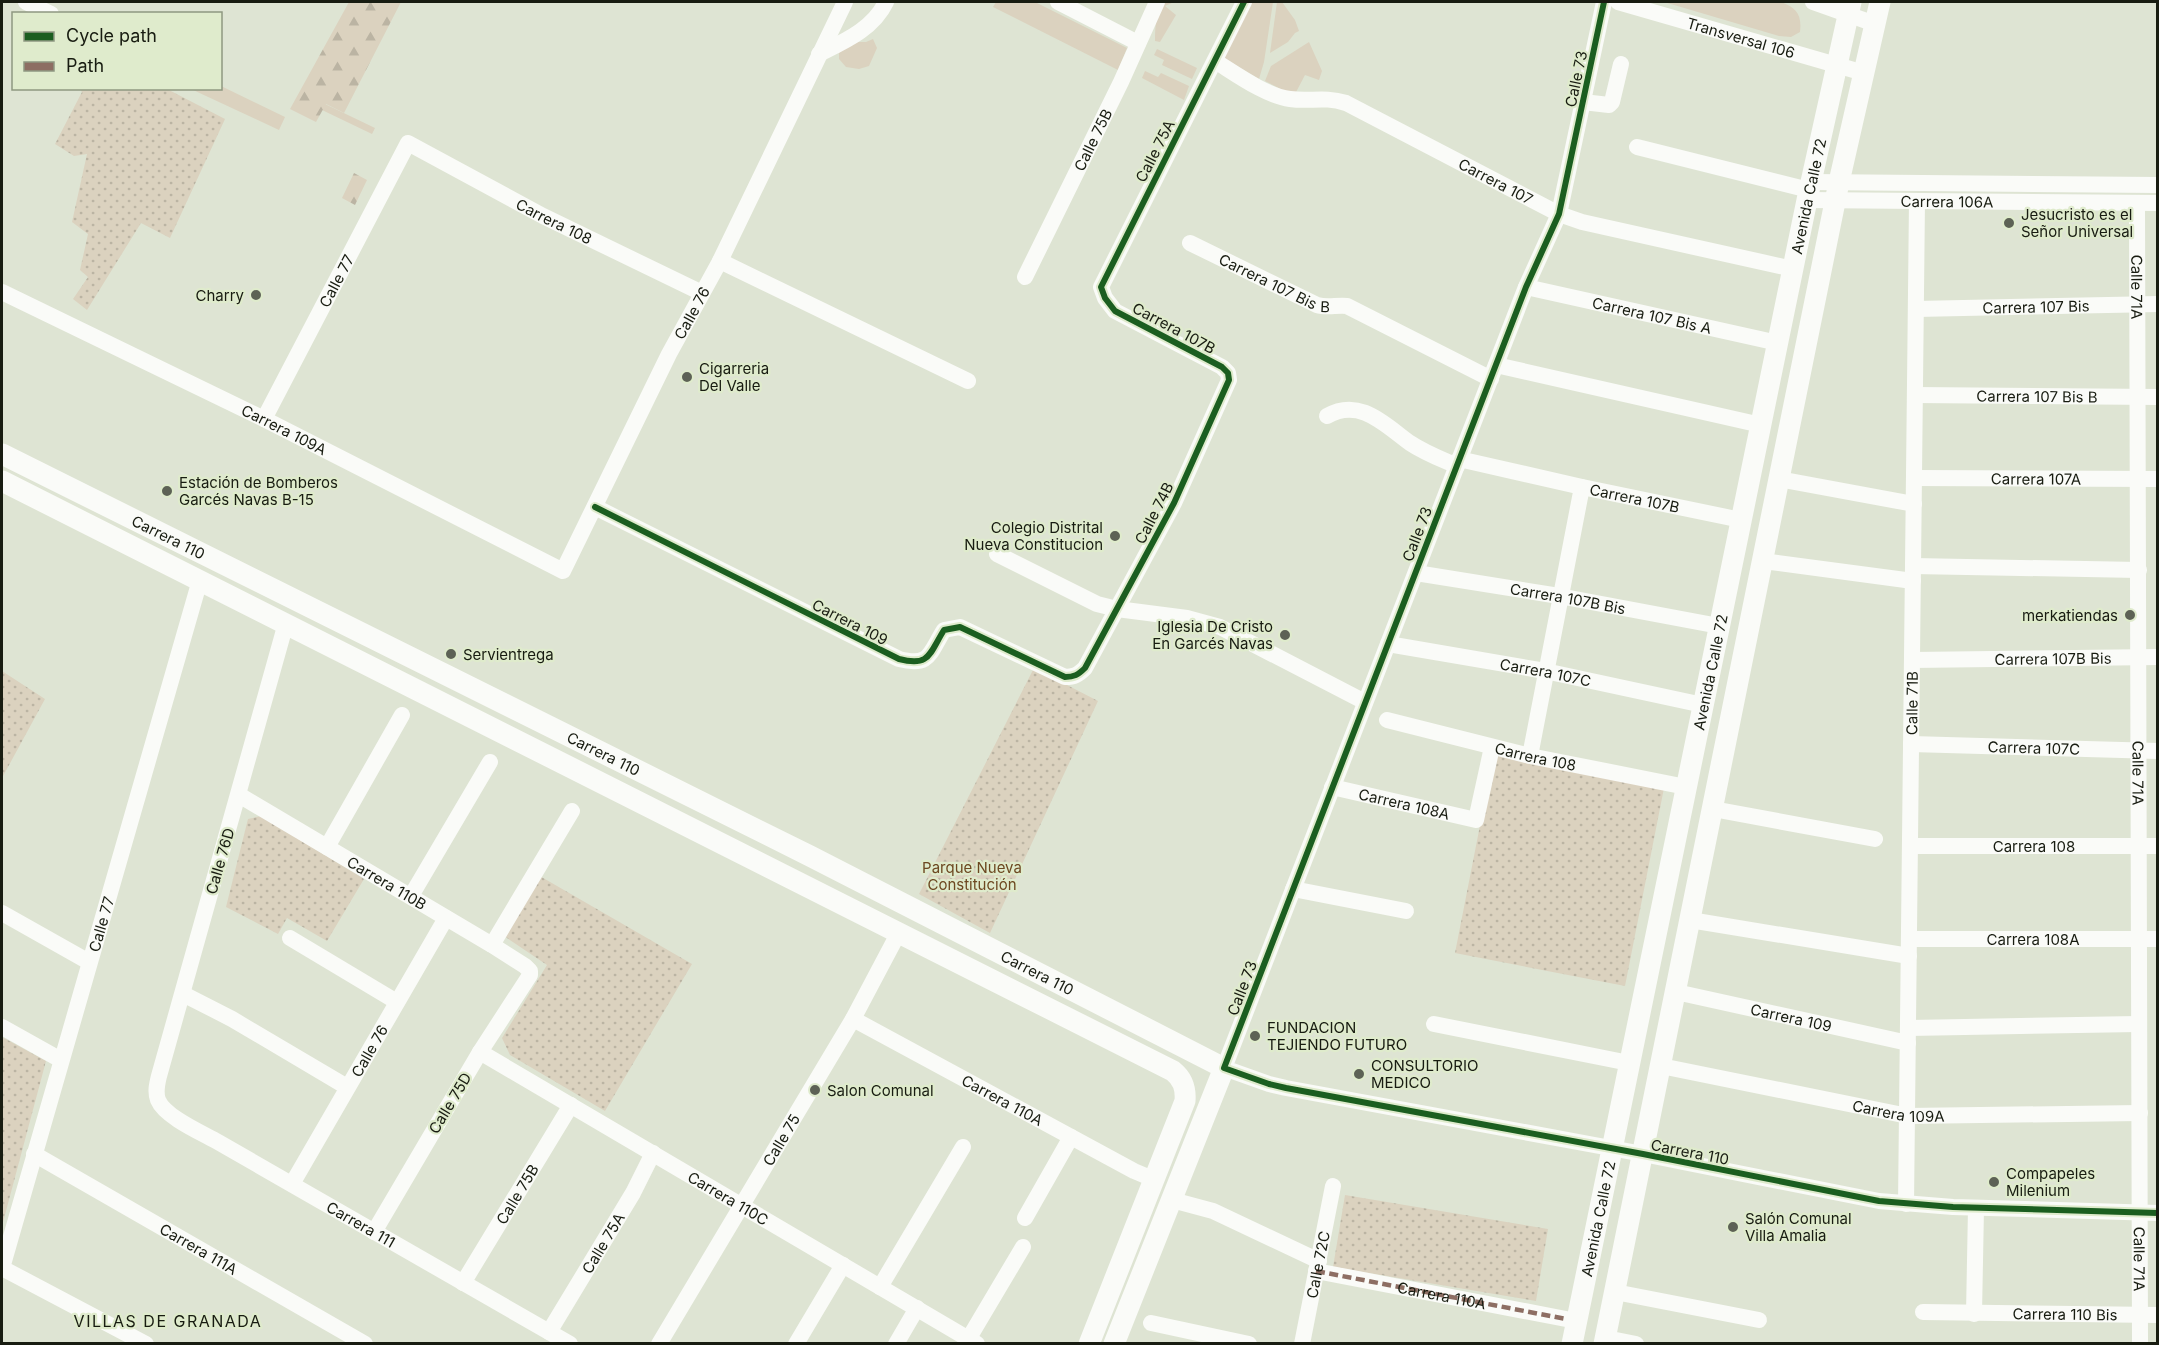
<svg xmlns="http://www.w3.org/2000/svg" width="2159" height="1345" font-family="Inter,sans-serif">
	<defs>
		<pattern id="forest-firs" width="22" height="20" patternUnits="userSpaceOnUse" patternTransform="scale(1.5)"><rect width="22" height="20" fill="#dbd2bf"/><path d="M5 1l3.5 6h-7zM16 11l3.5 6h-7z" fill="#bbb4a3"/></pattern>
		<pattern id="park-dots" width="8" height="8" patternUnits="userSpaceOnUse" patternTransform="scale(1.5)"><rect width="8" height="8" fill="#dbd2bf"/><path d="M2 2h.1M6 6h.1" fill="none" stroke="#bbb4a3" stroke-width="1.8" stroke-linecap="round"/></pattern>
	</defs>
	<rect width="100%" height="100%" fill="#dee4d3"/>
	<path fill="#dbd2bf" d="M996 2H1035L1127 48 1118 70 993 7Z
		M1162 2H1174L1165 6 1176 15 1160 42 1155 41C1155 27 1156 14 1162 2Z
		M1251 2H1273L1264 62 1259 79 1224 58Z
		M1277 2H1282L1295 20 1299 31 1295 33 1288 42 1270 53Z
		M1664 2H1781C1797 8 1802 15 1800 32L1791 37 1779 36Z
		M873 39 877 48 869 66 859 69 846 67 839 59V53L851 42H866Z
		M1309 42 1322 71 1319 80 1305 75 1294 96 1265 81 1271 66Z
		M1157 49 1197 68 1192 79 1162 65 1164 60 1154 55Z
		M1145 71 1158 77 1161 73 1189 86 1184 100 1142 78Z
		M221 86 285 117 279 130 191 89 220 88Z
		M325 104 375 128 372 134 322 110Z"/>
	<path fill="url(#forest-firs)" d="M349 2H401L344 113 326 104 316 122 290 109Z
		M354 173 367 180 355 205 342 198Z"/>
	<path fill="url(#park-dots)" d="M80 89H167L225 119 170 238 141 223 87 310 73 299 88 277 80 270 88 234 72 222 87 154 74 156 55 144 82 92Z
		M1034 668 1098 701 990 933 919 894Z
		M2 671 45 699 2 778Z
		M1494 754 1664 788 1625 986 1455 953Z
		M261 816 364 879 327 941 287 918 278 934 226 907 248 819Z
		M538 875 692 964 605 1111 510 1055 502 1038 547 965 501 934Z
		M2 1037 46 1061 2 1226Z
		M1345 1195 1548 1229 1536 1301 1333 1267Z"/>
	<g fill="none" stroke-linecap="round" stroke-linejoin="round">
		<g stroke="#fafbf8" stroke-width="16">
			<path d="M26 2 51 14"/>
			<path d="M1058 2 1138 43"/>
			<path d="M1604 2 1559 214 1526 287 1224 1068 1269 1084 1286 1088 1643 1154 1879 1201 1953 1207 2158 1213"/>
			<path id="s1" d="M1618 2 1864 73"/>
			<path d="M1813 2 1875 24"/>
			<path d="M819 54C845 41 873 29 886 2"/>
			<path id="s2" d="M1215 61C1236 74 1266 96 1290 99 1311 102 1323 96 1346 103L1559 214 1582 222 1793 269"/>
			<path d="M1583 102 1609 105 1612 102 1621 64"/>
			<path d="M1637 147 1809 190"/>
			<path d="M1811 182 2158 185"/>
			<path id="s3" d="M1807 200 2158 203"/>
			<path id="s4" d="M2137 203 2140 1344"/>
			<path id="s5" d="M1190 243 1317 305C1327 308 1336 305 1347 306L1491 379"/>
			<path d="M720 261 968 381"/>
			<path id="s6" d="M1025 277 1121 82 1157 2"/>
			<path id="s7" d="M1526 287 1778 343"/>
			<path id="s8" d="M2 292 264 419 563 571 669 354 720 261 845 2"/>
			<path id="s9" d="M1916 309 2158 304"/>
			<path d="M1496 365 1761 425"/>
			<path id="s10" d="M1915 395 2158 397"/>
			<path d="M1327 416C1360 397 1385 425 1410 443 1425 453 1441 459 1457 466"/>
			<path id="s11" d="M264 419 408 143 543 216 702 293"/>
			<path id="s12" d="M1459 459 1582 487 1741 520"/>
			<path id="s13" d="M1914 478 2158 479"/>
			<path d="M1779 479 1914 504"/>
			<path d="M595 507 899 659C930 667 929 654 944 630L960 627 1065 677C1074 677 1078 675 1085 668L1174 503 1229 380 1228 373 1222 367 1115 311 1105 298 1101 287 1244 2"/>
			<path d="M997 554 1097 604 1117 609 1187 618 1220 627 1365 702"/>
			<path d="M1763 561 1913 581"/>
			<path d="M1913 566 2139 570"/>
			<path id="s14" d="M1416 573 1559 596 1719 626"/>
			<path id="s15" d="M286 623 159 1076C157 1084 155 1092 158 1100 165 1117 202 1133 218 1142L570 1344"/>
			<path id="s16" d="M1388 644 1545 671 1703 705"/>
			<path id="s17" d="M1912 660 2158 657"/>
			<path id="s18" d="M1387 720 1530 756 1686 787"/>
			<path id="s19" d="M1911 744 2158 751"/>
			<path d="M1530 756 1582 487"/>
			<path id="s20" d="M1332 787 1476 820 1492 747"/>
			<path id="s21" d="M239 795 492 945 525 966 530 971V975L480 1052 374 1232"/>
			<path d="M1713 809 1875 839"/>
			<path id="s22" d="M1910 846H2158"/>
			<path d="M327 847 402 715"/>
			<path d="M1293 889 1406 911"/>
			<path d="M411 896 490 762"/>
			<path d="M2 913 89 962"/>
			<path d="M1690 920 1909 956"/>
			<path d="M290 938 397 1002"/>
			<path id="s23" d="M1909 939H2158"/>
			<path d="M492 945 572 811"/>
			<path id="s24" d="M1676 992 1908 1043"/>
			<path d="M183 994 232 1019 347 1087"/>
			<path id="s25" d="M853 1019 1134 1171 1153 1179"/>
			<path d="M1434 1024 1629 1063"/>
			<path d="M2 1027 61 1060"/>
			<path d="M1909 1028 2138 1024"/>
			<path id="s26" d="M480 1052 977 1344"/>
			<path id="s27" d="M1661 1066 1908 1116 2140 1113"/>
			<path id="s28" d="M34 1154 365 1344"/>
			<path id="s29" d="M292 1184 446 918"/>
			<path d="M1172 1200 1213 1211 1319 1261"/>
			<path id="s30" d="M1906 1204 1917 201"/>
			<path d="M1025 1218 1071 1137"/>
			<path id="s31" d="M2 1268 200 580"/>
			<path d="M2 1268 146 1344"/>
			<path id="s32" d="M1316 1271 1566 1319"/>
			<path id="s33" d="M463 1283 571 1105"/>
			<path d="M880 1287 963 1147"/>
			<path d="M1615 1292 1759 1320"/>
			<path id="s34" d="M1923 1312 2158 1315"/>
			<path d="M1974 1314 1976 1208"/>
			<path d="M1151 1323 1249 1344"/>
			<path id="s35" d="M549 1332 633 1193 653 1153"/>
			<path d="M969 1338 1023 1247"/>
			<path d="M1606 1338 1636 1344"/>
			<path id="s36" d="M659 1344 853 1019 899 932"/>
			<path d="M796 1344 843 1265"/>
			<path d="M896 1344 917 1308"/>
			<path id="s37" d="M1302 1344 1333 1186"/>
		</g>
		<g stroke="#fafbf8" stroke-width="21">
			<path id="s38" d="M2 454 810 856 1224 1068 1114 1344"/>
			<path d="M2 481 1173 1071C1183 1079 1186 1088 1185 1101L1089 1344"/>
			<path id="s39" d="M1572 1344 1807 200 1851 2"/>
			<path d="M1604 1344 1839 182 1880 2"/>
		</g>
		<path stroke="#8d6e63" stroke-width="4.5" stroke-dasharray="9 4.5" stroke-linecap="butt" d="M1316 1271 1566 1319"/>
		<defs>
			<path id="cycleway" d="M1604 2 1559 214 1526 287 1224 1068 1269 1084 1286 1088 1643 1154 1879 1201 1953 1207 2158 1213
				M595 507 899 659C930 667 929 654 944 630L960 627 1065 677C1074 677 1078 675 1085 668L1174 503 1229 380 1228 373 1222 367 1115 311 1105 298 1101 287 1244 2"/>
		</defs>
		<use href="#cycleway" stroke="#dfebcc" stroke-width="10"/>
		<use href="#cycleway" stroke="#1b5e20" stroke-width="6"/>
	</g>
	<g fill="#5d6255" stroke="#dfebcc" stroke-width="2">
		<circle cx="2009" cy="223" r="6"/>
		<circle cx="256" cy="295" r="6"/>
		<circle cx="687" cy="377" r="6"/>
		<circle cx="167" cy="491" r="6"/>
		<circle cx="1115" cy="536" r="6"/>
		<circle cx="2130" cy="615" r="6"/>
		<circle cx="1285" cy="635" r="6"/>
		<circle cx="451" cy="654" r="6"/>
		<circle cx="1255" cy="1036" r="6"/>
		<circle cx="1359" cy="1074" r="6"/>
		<circle cx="815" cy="1090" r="6"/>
		<circle cx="1994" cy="1182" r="6"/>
		<circle cx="1733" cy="1227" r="6"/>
	</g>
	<g text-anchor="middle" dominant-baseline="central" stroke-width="4.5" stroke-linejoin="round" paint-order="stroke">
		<g font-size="15" fill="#181c11" stroke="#dfebcc">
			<text stroke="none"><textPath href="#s1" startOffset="128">Transversal 106</textPath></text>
			<text transform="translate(1576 79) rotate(-78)">Calle 73</text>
			<text stroke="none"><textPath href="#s6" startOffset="153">Calle 75B</textPath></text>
			<text transform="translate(1155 151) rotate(-63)">Calle 75A</text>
			<text stroke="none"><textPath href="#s2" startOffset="310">Carrera 107</textPath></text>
			<text stroke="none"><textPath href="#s39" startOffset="1172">Avenida Calle 72</textPath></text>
			<text stroke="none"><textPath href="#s3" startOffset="140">Carrera 106A</textPath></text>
			<text stroke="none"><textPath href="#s11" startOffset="477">Carrera 108</textPath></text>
			<text stroke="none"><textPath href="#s5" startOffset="94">Carrera 107 Bis B</textPath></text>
			<text stroke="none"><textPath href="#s11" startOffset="156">Calle 77</textPath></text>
			<text stroke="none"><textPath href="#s4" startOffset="84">Calle 71A</textPath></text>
			<text stroke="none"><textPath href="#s9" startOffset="120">Carrera 107 Bis</textPath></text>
			<text stroke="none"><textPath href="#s8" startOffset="915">Calle 76</textPath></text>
			<text stroke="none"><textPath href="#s7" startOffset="129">Carrera 107 Bis A</textPath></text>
			<text transform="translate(1174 328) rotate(28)">Carrera 107B</text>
			<text stroke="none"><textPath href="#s10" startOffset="122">Carrera 107 Bis B</textPath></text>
			<text stroke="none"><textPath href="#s8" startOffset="314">Carrera 109A</textPath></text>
			<text stroke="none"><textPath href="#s13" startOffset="122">Carrera 107A</textPath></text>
			<text stroke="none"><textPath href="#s12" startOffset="180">Carrera 107B</textPath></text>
			<text transform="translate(1154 513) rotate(-63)">Calle 74B</text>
			<text transform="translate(1417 534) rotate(-69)">Calle 73</text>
			<text stroke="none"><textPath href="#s38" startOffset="186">Carrera 110</textPath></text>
			<text stroke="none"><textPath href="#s14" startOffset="154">Carrera 107B Bis</textPath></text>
			<text transform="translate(850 622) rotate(27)">Carrera 109</text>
			<text stroke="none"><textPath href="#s17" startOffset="141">Carrera 107B Bis</textPath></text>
			<text stroke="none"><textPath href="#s39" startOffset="686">Avenida Calle 72</textPath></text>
			<text stroke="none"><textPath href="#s16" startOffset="160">Carrera 107C</textPath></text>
			<text stroke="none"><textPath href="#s30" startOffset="501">Calle 71B</textPath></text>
			<text stroke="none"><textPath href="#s19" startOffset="123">Carrera 107C</textPath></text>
			<text stroke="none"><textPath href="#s38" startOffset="672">Carrera 110</textPath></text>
			<text stroke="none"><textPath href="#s18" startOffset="153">Carrera 108</textPath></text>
			<text stroke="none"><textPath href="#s4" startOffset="570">Calle 71A</textPath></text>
			<text stroke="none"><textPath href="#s20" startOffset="74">Carrera 108A</textPath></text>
			<text stroke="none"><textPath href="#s22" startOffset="124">Carrera 108</textPath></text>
			<text transform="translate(220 861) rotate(-74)">Calle 76D</text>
			<text stroke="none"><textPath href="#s21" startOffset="172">Carrera 110B</textPath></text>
			<text stroke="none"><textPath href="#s31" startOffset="358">Calle 77</textPath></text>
			<text stroke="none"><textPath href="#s23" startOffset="124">Carrera 108A</textPath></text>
			<text stroke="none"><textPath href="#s38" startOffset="1158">Carrera 110</textPath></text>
			<text transform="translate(1242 988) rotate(-69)">Calle 73</text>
			<text stroke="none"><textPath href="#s24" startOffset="118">Carrera 109</textPath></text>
			<text stroke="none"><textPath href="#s29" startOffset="154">Calle 76</textPath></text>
			<text stroke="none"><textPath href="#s25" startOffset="170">Carrera 110A</textPath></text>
			<text transform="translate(450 1103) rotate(-59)">Calle 75D</text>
			<text stroke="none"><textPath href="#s27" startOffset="242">Carrera 109A</textPath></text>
			<text stroke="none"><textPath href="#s36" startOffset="238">Calle 75</textPath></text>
			<text transform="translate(1690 1152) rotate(11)">Carrera 110</text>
			<text stroke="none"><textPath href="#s33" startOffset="104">Calle 75B</textPath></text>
			<text stroke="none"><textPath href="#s26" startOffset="288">Carrera 110C</textPath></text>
			<text stroke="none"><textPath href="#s39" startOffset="128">Avenida Calle 72</textPath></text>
			<text stroke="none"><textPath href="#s15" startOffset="734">Carrera 111</textPath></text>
			<text stroke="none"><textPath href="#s35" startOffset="104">Calle 75A</textPath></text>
			<text stroke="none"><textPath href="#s28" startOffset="190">Carrera 111A</textPath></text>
			<text stroke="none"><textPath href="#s4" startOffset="1056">Calle 71A</textPath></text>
			<text stroke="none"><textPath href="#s37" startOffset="81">Calle 72C</textPath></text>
			<text stroke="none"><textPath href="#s32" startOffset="128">Carrera 110A</textPath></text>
			<text stroke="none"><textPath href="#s34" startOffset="142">Carrera 110 Bis</textPath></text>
		</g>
		<g font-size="15" fill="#181c11" stroke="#dfebcc" text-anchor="start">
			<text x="2021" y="214">Jesucristo es el<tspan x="2021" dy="17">Señor Universal</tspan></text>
			<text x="244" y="295" text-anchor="end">Charry</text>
			<text x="699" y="368">Cigarreria<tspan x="699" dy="17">Del Valle</tspan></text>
			<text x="179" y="482">Estación de Bomberos<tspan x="179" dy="17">Garcés Navas B-15</tspan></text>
			<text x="1103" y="527" text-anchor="end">Colegio Distrital<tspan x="1103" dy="17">Nueva Constitucion</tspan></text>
			<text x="2118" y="615" text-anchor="end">merkatiendas</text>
			<text x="1273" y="626" text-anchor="end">Iglesia De Cristo<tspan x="1273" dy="17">En Garcés Navas</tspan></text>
			<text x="463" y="654">Servientrega</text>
			<text x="1267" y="1027">FUNDACION<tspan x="1267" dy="17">TEJIENDO FUTURO</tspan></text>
			<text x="1371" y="1065">CONSULTORIO<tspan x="1371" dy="17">MEDICO</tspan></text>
			<text x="827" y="1090">Salon Comunal</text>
			<text x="2006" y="1173">Compapeles<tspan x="2006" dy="17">Milenium</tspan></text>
			<text x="1745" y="1218">Salón Comunal<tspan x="1745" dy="17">Villa Amalia</tspan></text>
		</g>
		<g font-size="15" fill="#6d4821" stroke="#dfebcc">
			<text x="972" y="867">Parque Nueva<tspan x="972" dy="17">Constitución</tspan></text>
		</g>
		<g font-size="16" letter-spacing="1.5" fill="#181c11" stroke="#dfebcc">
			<text x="168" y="1321">VILLAS DE GRANADA</text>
		</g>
	</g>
	<rect width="2159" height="1345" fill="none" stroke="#181c11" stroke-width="6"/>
	<rect x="12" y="12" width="210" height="78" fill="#dfebcc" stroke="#8f9881" stroke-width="1.5"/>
	<rect x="24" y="32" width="30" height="9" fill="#1b5e20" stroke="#8f9881" stroke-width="1.5"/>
	<text x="66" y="42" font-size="18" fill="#181c11">Cycle path</text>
	<rect x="24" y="62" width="30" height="9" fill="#8d6e63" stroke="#8f9881" stroke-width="1.5"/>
	<text x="66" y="72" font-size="18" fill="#181c11">Path</text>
</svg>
